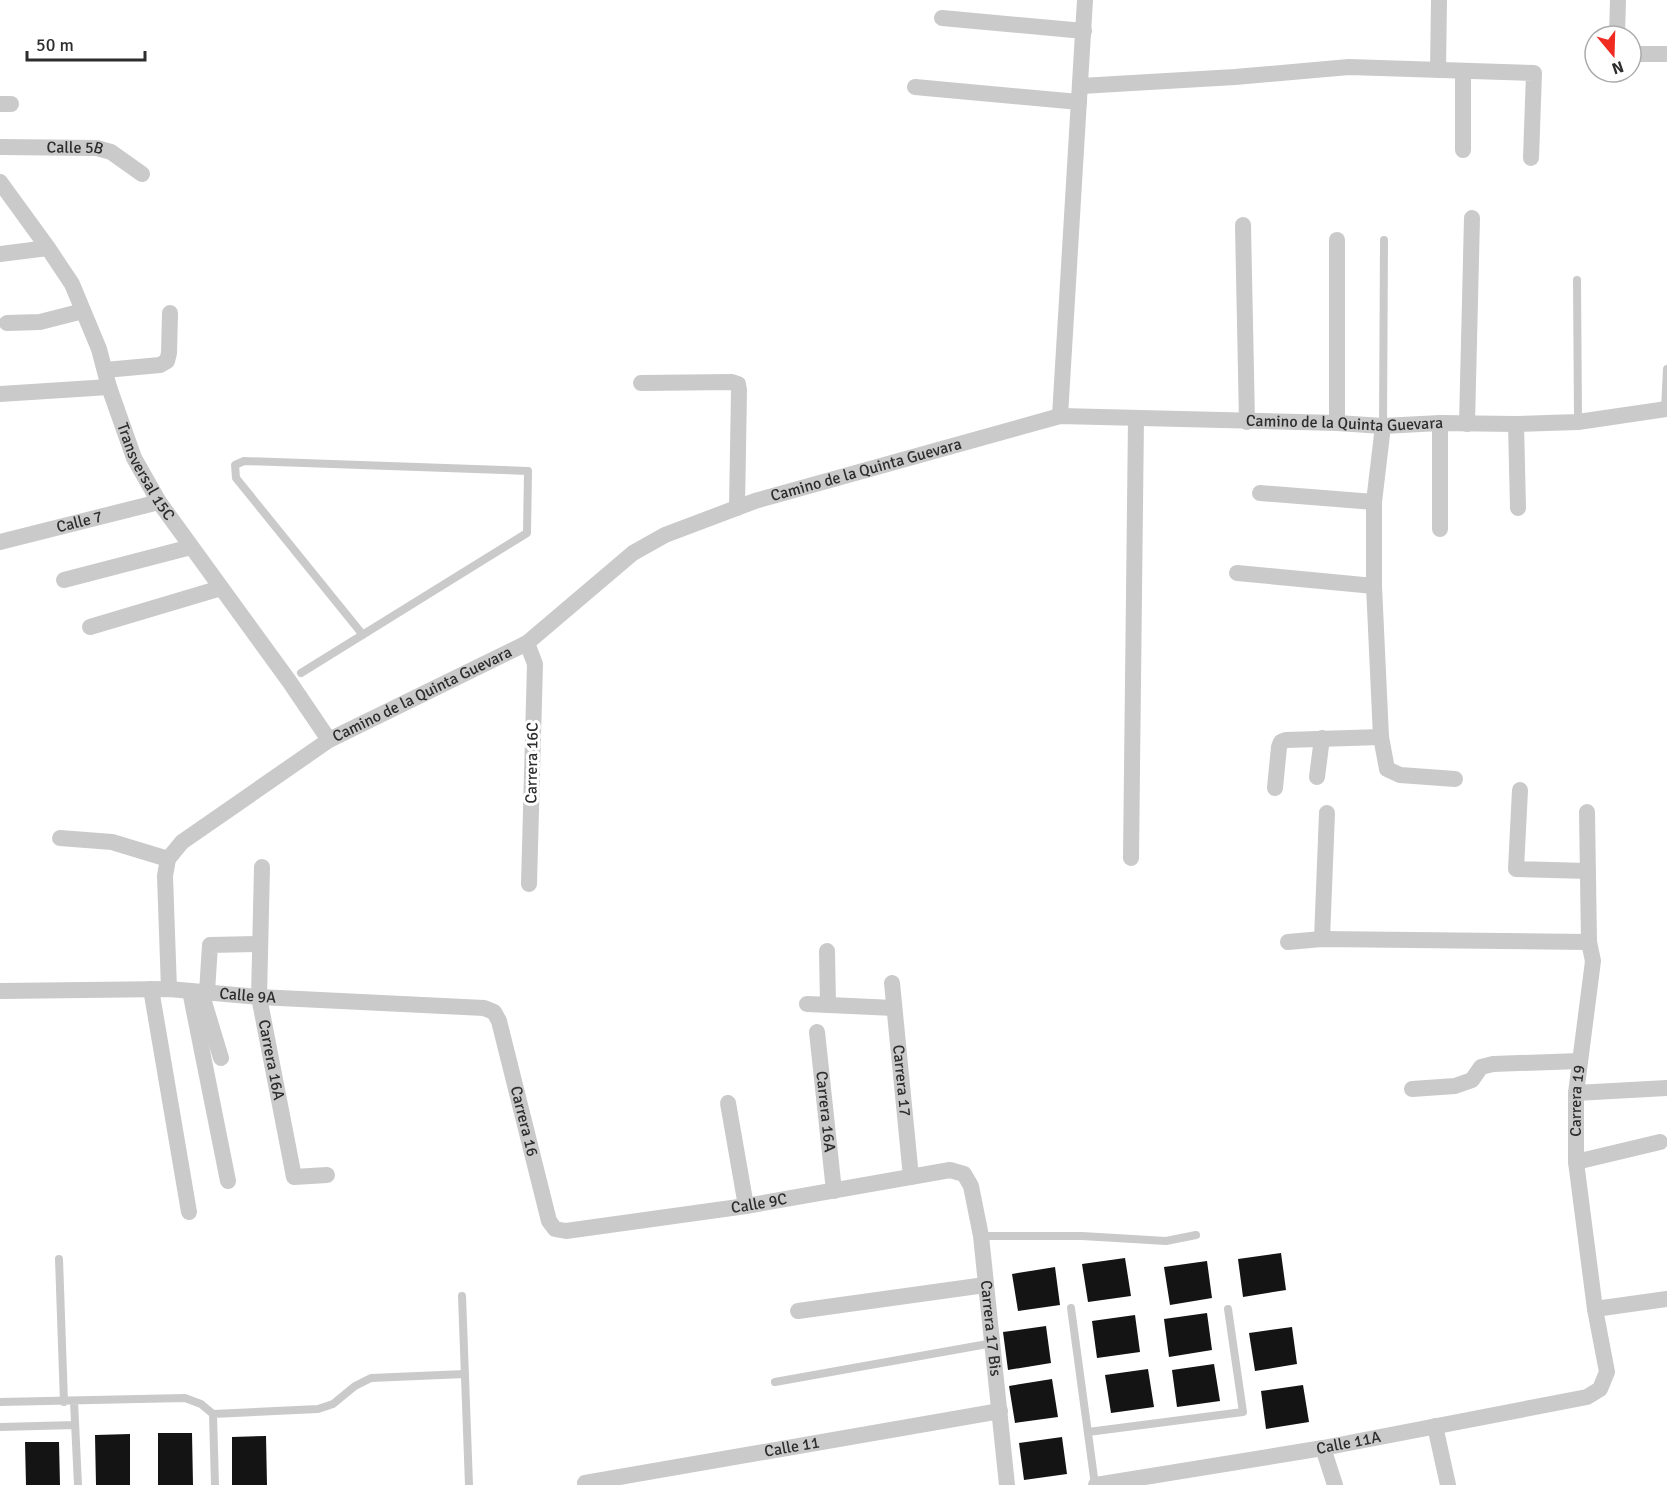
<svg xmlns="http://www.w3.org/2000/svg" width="1667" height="1485" font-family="Signika,sans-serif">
	<rect width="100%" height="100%" fill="#fff"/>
	<path fill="#141414" d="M1281 1253 1286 1290 1243 1297 1238 1259Z
		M1125 1258 1131 1296 1088 1302 1082 1264Z
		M1207 1261 1212 1298 1170 1305 1164 1267Z
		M1055 1267 1060 1305 1018 1311 1012 1274Z
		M1207 1313 1212 1350 1169 1357 1164 1319Z
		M1135 1315 1140 1352 1097 1358 1092 1321Z
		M1046 1326 1051 1363 1008 1370 1003 1332Z
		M1292 1327 1297 1364 1255 1371 1249 1333Z
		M1214 1364 1220 1401 1177 1407 1172 1370Z
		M1148 1369 1154 1407 1111 1413 1105 1375Z
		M1052 1379 1058 1417 1015 1423 1009 1386Z
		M1303 1385 1309 1422 1266 1429 1261 1391Z
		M158 1433H192L193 1485H158Z
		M130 1434V1485H96L95 1435Z
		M266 1436 267 1485H232V1437Z
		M1062 1437 1067 1474 1024 1480 1019 1443Z
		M25 1442H59L60 1485H26Z"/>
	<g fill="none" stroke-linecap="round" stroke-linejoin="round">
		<path stroke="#cacaca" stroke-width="8" d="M1577 280 1578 422
			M1665 409 1667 369
			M1383 426 1384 240
			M301 673 527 533 528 471 244 461 235 465 236 478 363 635
			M981 1236H1082L1166 1241 1196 1235
			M59 1259 64 1402
			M462 1296 469 1485
			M1071 1308 1095 1485
			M775 1382 993 1343
			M74 1401 78 1485
			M0 1402 185 1398 201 1404 213 1414 318 1409 333 1404 355 1386 371 1378 465 1374
			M213 1414 215 1485
			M0 1427 75 1425
			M1088 1432 1243 1412 1228 1309"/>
		<g stroke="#cacaca" stroke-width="16">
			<path d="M942 18 1084 31"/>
			<path d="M1617 36 1618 0"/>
			<path d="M1631 54H1667"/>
			<path d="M1438 70 1439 0"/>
			<path d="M1081 86 1235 77 1349 67 1534 73 1531 158"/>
			<path d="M915 87 1079 102"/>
			<path d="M0 104H11"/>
			<path id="s1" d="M0 147 97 148 111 152 142 174"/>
			<path d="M1463 150V71"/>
			<path id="s2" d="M0 182 48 248 72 284 99 349 109 387 134 458 159 502 289 681 329 740"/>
			<path d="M1243 225 1247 422"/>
			<path d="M0 254 48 248"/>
			<path d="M7 323 40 322 83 311"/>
			<path d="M105 370 160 365 167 361 169 353 170 313"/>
			<path d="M641 383 732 382 738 384 739 390 737 508"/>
			<path d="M0 394 109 387"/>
			<path d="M1060 416 1085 0"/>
			<path d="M1337 423V240"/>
			<path d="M1467 424 1472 218"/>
			<path d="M1516 424 1518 508"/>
			<path d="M1383 426 1374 502V586L1381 737 1387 769 1400 775 1455 779"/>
			<path d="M1260 493 1374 502"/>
			<path d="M1440 529V423"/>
			<path id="s3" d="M0 542 159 502"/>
			<path d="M1237 573 1374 586"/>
			<path d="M64 580 191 547"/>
			<path d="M90 627 221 588"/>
			<path d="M527 643 535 664 529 884"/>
			<path d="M1317 777 1322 738"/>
			<path d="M1275 788 1279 747 1281 742 1286 740 1381 737"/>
			<path d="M1520 790 1516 869 1588 871"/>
			<path d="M60 838 112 842 168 859"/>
			<path d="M1131 858 1136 418"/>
			<path id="s4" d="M262 867 259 997 294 1177 327 1175"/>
			<path d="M1322 939 1327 813"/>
			<path d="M1288 942 1322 939 1589 942"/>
			<path d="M827 951 828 1005"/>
			<path id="s5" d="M892 983 911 1177"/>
			<path d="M151 989 189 1212"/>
			<path id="s6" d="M169 989 165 876 168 859 182 842 329 740 527 643 633 553 665 535 755 501 1060 416 1337 423 1383 426 1440 423 1516 424 1578 422 1667 409"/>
			<path id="s7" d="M0 991 169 989 259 997 484 1008 494 1012 499 1021 549 1221 555 1229 566 1231 746 1206 950 1170 964 1174 971 1186 981 1236 1007 1485"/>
			<path d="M190 991 228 1181"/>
			<path d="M201 992 221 1058"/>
			<path d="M207 992 210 945 260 944"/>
			<path d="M807 1004 894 1008"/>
			<path id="s8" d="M817 1032 834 1191"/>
			<path d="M1412 1089 1455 1086 1472 1080 1481 1067 1493 1064 1580 1061"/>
			<path d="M1576 1093 1667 1088"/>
			<path d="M728 1103 746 1206"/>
			<path d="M1576 1162 1660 1142"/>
			<path d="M1595 1309 1667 1299"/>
			<path d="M798 1311 985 1285"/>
			<path d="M1435 1426 1448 1485"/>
			<path d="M1323 1448 1335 1485"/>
			<path id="s9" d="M585 1483 1000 1411"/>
			<path id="s10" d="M1096 1485 1323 1448 1587 1397 1600 1389 1607 1372 1595 1309 1576 1162V1093L1593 961 1589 942 1587 812"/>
		</g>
	</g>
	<g text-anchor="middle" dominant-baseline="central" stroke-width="6" stroke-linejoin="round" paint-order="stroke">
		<g font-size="16" fill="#2d2d2d" stroke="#fff">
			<text stroke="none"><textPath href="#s1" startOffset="75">Calle 5B</textPath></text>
			<text stroke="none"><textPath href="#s6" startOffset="1425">Camino de la Quinta Guevara</textPath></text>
			<text stroke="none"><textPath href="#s2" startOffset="327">Transversal 15C</textPath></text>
			<text stroke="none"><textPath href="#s6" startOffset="939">Camino de la Quinta Guevara</textPath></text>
			<text stroke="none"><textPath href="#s3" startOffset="82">Calle 7</textPath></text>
			<text stroke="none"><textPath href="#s6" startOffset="435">Camino de la Quinta Guevara</textPath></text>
			<text transform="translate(532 763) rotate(-89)">Carrera 16C</text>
			<text stroke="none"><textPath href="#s7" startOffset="248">Calle 9A</textPath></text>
			<text stroke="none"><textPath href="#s4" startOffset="194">Carrera 16A</textPath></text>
			<text stroke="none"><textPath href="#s5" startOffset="98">Carrera 17</textPath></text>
			<text stroke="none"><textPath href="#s10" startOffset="806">Carrera 19</textPath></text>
			<text stroke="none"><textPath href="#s8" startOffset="80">Carrera 16A</textPath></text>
			<text stroke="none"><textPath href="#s7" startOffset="609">Carrera 16</textPath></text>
			<text stroke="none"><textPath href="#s7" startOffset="928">Calle 9C</textPath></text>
			<text stroke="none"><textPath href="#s7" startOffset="1294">Carrera 17 Bis</textPath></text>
			<text stroke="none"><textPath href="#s10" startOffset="256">Calle 11A</textPath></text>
			<text stroke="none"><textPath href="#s9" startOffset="210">Calle 11</textPath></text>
		</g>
	</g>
	<g transform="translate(1613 54) rotate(161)"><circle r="28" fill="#ffffff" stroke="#ababab" stroke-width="1.5"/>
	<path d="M0-4.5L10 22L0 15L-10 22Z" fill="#f02c22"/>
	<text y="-9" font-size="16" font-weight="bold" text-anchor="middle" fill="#2d2d2d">N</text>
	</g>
	<path d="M27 51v9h118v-9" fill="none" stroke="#2d2d2d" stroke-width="3"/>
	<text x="36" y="51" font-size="18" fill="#2d2d2d" stroke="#ffffff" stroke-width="4.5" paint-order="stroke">50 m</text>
</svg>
